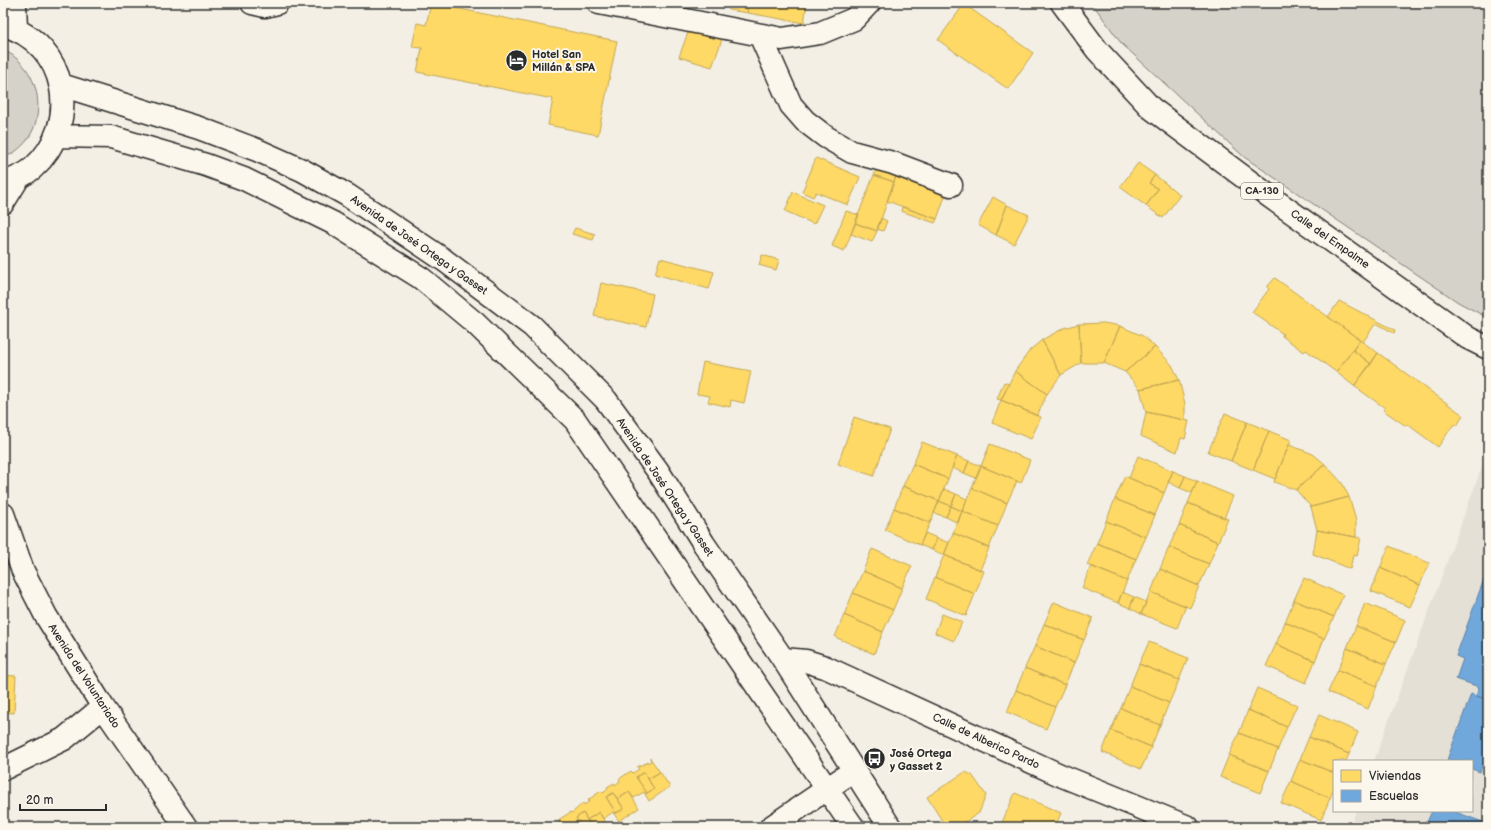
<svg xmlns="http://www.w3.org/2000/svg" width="1491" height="830" font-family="'Balsamiq Sans',sans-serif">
	<rect width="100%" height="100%" fill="#f3efe4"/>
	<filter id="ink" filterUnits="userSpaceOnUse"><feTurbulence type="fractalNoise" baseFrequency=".025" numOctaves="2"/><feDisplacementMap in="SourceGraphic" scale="8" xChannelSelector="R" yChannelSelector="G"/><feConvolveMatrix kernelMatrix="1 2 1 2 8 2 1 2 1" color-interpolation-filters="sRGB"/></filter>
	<g filter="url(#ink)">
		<path fill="#e4e0d6" d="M1488 450V827H1350L1356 811H1472V761H1374Z"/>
		<path fill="#d5d2c9" stroke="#807e7a" d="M1092 3H1488V318L1458 302 1244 157 1121 43Z
			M3 50C48 70 51 140 3 158Z"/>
		<path fill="#ffd966" stroke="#bfa554" d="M431 3 617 41 598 135 548 125 553 99 417 72 422 48 412 47 417 23 426 25Z
			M729 3H746L748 13 729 10Z
			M746 3H807L804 23 748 13Z
			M964 4 1033 53 1008 89 938 40Z
			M691 24 724 34 712 67 679 57Z
			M816 158 860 177 848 205 816 192 813 197 802 192Z
			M1138 163 1155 175 1149 183 1158 189 1146 206 1120 187Z
			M878 166 897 173 894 182 874 175Z
			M897 173 947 191 937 219 887 201Z
			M874 175 894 182 877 231 855 223Z
			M1155 175 1180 195 1163 218 1146 206 1158 189 1149 183Z
			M793 192 823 205 814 224 785 211Z
			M993 197 1007 205 996 235 978 225Z
			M1007 205 1029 215 1014 244 996 235Z
			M902 207 937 219 935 223 901 211Z
			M846 211 859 215 844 251 832 246Z
			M881 218 887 221 883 231 877 229Z
			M855 223 877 231 872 242 851 234Z
			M575 228 595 234 593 240 572 234Z
			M762 255 779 260 776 270 759 265Z
			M660 258 714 272 709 289 655 274Z
			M1275 278 1360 340 1336 372 1306 350 1304 352 1282 336 1283 334 1252 312 1269 289 1267 287Z
			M601 283 653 294 646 327 594 316Z
			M1339 301 1395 330 1394 333 1376 323 1363 342 1328 317Z
			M1104 323 1120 326 1104 363H1081L1079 324Z
			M1079 324 1081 363 1061 375 1042 340 1064 328Z
			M1120 326 1143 336 1155 347 1125 372 1104 363Z
			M1042 340 1061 375 1047 394 1015 371 1030 350Z
			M1360 340 1378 353 1371 364 1353 350Z
			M1155 347 1172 365 1179 380 1140 389 1125 372Z
			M1353 350 1371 364 1354 386 1336 372Z
			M1378 353 1463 415 1457 426 1454 424 1438 447 1407 424 1406 426 1383 410 1385 408 1354 386Z
			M703 362 751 371 744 403 731 400 730 407 708 402 710 396 697 394Z
			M1015 371 1047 394 1037 416 1001 400Z
			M1179 380 1185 404V420L1146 412 1140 389Z
			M1004 382 1009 384 1001 400 997 399Z
			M1001 400 1041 417 1031 439 992 423Z
			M1146 412 1189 421 1185 439 1181 438 1177 452 1141 436Z
			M1225 413 1247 422 1231 461 1208 452Z
			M854 417 890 429 874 476 838 464Z
			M1247 422 1269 431 1253 470 1231 461Z
			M1269 431 1291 440 1275 479 1253 470Z
			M922 442 957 456 948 479 913 464Z
			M990 444 1030 460 1021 483 981 466Z
			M1289 445 1313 454 1325 464 1296 490 1274 482Z
			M957 456 969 461 964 473 952 468Z
			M1138 456 1173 471 1164 493 1129 478Z
			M969 461 981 466 976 478 964 473Z
			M913 464 948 479 939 501 903 486Z
			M1325 464 1342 483 1349 497 1311 507 1296 490Z
			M981 466 1017 481 1007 503 972 488Z
			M1173 471 1185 476 1180 488 1168 482Z
			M1125 476 1164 493 1155 515 1115 499Z
			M1185 476 1197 481 1192 493 1180 488Z
			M1197 481 1233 496 1224 518 1188 503Z
			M903 486 939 501 930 523 894 508Z
			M972 488 1007 503 998 526 962 511Z
			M944 489 956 494 951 506 939 501Z
			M956 494 967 499 962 511 951 506Z
			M1349 497 1356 521V537L1317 530 1311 507Z
			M1115 499 1155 515 1146 537 1106 521Z
			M939 501 951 506 946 517 934 513Z
			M1188 503 1228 519 1218 542 1179 525Z
			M951 506 962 511 958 523 946 517Z
			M894 508 930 523 920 545 885 530Z
			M962 511 998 526 989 548 953 533Z
			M1106 521 1146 537 1136 559 1097 543Z
			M1179 525 1218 542 1209 564 1169 547Z
			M1317 530 1361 538 1357 556 1353 555 1350 569 1313 554Z
			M925 533 937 538 932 550 920 545Z
			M953 533 989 548 980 570 944 555Z
			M937 538 949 543 944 555 932 550Z
			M1097 543 1136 559 1127 581 1087 565Z
			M1389 546 1429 563 1420 585 1380 568Z
			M1169 547 1209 564 1199 586 1160 569Z
			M872 549 912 566 902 588 863 571Z
			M944 555 984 571 975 594 935 577Z
			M1091 566 1127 581 1118 603 1082 588Z
			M1380 568 1420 585 1410 607 1371 591Z
			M1160 569 1199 586 1190 608 1151 592Z
			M863 571 902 588 893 610 853 593Z
			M935 577 975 594 966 616 926 599Z
			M1304 578 1343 595 1334 617 1294 600Z
			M1122 592 1134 597 1130 608 1118 603Z
			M1151 592 1186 606 1177 628 1141 614Z
			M853 593 893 610 883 632 844 615Z
			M1134 597 1146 602 1141 614 1130 608Z
			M1294 600 1334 617 1324 639 1285 622Z
			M1054 602 1093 618 1084 640 1044 624Z
			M1365 603 1405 620 1396 642 1356 626Z
			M942 614 962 622 954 641 935 633Z
			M844 615 883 632 874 654 835 637Z
			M1285 622 1324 639 1315 661 1276 644Z
			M1044 624 1084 640 1074 663 1035 646Z
			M1356 626 1396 642 1386 664 1347 648Z
			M1149 642 1188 658 1179 680 1139 664Z
			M1276 644 1315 661 1306 683 1266 666Z
			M1035 646 1074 663 1065 685 1025 668Z
			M1347 648 1386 664 1377 686 1338 670Z
			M1139 664 1179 680 1169 703 1130 686Z
			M1025 668 1065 685 1055 707 1016 690Z
			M1338 670 1377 686 1368 709 1328 692Z
			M3 675 16 676 14 713 3 712Z
			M1130 686 1169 703 1160 725 1121 708Z
			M1257 688 1297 705 1287 727 1248 710Z
			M1016 690 1055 707 1046 729 1007 712Z
			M1121 708 1160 725 1151 747 1111 730Z
			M1248 710 1287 727 1278 749 1239 733Z
			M1319 715 1358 732 1349 754 1309 737Z
			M1111 730 1151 747 1141 769 1102 752Z
			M1239 733 1278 749 1269 771 1229 755Z
			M1309 737 1349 754 1346 761H1334V773L1300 759Z
			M1229 755 1269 771 1260 793 1220 777Z
			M650 758 660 772 648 779 644 772 636 777 647 793 645 794 644 792 634 798 629 792 618 799 613 793 606 797 616 813 614 814 613 812 603 819 599 812 587 820 583 813 576 818 582 827H563L558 820 571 812 572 813 583 803 584 805 590 801 588 800 601 791 603 793 608 789 607 787 614 783 615 785 620 781 619 779 631 771 633 773 639 769 637 767 651 761Z
			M1300 759 1334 773V789L1330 798 1291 781Z
			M644 772 654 789 647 793 636 777Z
			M660 772 670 787 649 801 645 794 654 789 648 779Z
			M965 772 972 775 986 795 979 813 957 827H946L927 797Z
			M1291 781 1330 798 1321 820 1281 803Z
			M629 792 639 808 619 821 614 814 624 809 618 799Z
			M613 793 624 809 616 813 606 797Z
			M1015 793 1061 813 1055 827H1000Z
			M599 812 607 825 608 827H592L587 820Z
			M583 813 592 827H582L576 818Z"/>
		<path fill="#6fa8dc" stroke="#5b82a7" d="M1488 568V700L1476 696 1479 687 1456 679 1463 659 1456 656Z
			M1471 694 1488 700V769L1482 766 1480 772 1472 769V761L1447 760Z
			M1432 811H1453L1488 824V827H1422L1425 821 1427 822Z"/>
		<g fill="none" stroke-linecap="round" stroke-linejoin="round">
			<defs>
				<path id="minor" d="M252 3 265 6 277 3
					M599 3 782 39 820 33 854 19 869 3
					M760 35 791 105 805 121 826 137 852 152 893 163 951 185
					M3 203 19 177
					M3 514 23 571 46 616 103 707 186 827
					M783 659 806 661 825 667 1060 775 1188 827
					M3 769 64 739 103 707
					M771 827 853 771"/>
				<path id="major" d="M15 3 16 29
					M1062 3 1097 50 1151 108 1269 196 1468 338 1488 348
					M3 25C68 43 82 124 33 168 24 176 14 179 3 183
					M61 85 199 128 257 150 302 170 347 195 444 260 532 326 606 400 658 471 704 544 783 659 890 827
					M56 136 111 137 206 165 244 179 333 223 421 278 475 323 575 420 853 827"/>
			</defs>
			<use href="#minor" stroke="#2b2b2b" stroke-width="25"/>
			<use href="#major" stroke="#2b2b2b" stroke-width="25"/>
			<use href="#minor" stroke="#fbf7ec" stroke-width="22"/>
			<use href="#major" stroke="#fbf7ec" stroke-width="22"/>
		</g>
	</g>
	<defs>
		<symbol id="hotel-disc" viewBox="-11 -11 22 22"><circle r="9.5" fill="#2b2b2b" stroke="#fbf7ec"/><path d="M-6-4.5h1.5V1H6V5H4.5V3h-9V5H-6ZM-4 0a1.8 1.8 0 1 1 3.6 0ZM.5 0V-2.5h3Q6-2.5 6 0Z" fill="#fff"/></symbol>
		<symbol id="bus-disc" viewBox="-11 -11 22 22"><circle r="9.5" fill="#2b2b2b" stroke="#fbf7ec"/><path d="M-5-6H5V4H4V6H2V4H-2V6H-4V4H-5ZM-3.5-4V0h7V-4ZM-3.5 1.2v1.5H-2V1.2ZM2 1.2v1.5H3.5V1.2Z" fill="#fff"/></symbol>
	</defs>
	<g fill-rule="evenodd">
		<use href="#hotel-disc" x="504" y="48" width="25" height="25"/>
		<use href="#bus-disc" x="862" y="746" width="25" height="25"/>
	</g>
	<g text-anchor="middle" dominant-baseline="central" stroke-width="4" stroke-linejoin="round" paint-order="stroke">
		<rect fill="#fbf7ec" stroke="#696865" stroke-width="1" x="1241" y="183" width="42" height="16" rx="3"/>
		<g font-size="10" font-weight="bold" fill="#2b2b2b">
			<text x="1262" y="191">CA-130</text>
		</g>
		<g font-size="11" font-weight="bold" fill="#2b2b2b" stroke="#fbf7ec" text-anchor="start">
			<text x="532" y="54">Hotel San<tspan x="532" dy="13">Millán &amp; SPA</tspan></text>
			<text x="890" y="753">José Ortega<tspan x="890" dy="13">y Gasset 2</tspan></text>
		</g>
		<g font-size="11" fill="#2b2b2b" stroke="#fbf7ec">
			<text transform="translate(1330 239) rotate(35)">Calle del Empalme</text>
			<text transform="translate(419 245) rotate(35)">Avenida de José Ortega y Gasset</text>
			<text transform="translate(665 487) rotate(56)">Avenida de José Ortega y Gasset</text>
			<text transform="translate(84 676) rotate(57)">Avenida del Voluntariado</text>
			<text transform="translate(986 741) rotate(25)">Calle de Alberico Pardo</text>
		</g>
	</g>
	<rect width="1491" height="830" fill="none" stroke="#fbf7ec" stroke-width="16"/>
	<rect x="8" y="8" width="1475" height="814" fill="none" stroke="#2b2b2b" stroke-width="1.5" filter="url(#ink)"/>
	<rect x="1333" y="760" width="140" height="52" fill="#fbf7ec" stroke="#a8a59f"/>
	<rect x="1341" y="770" width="20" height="12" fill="#ffd966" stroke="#a8a59f"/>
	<text x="1369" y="780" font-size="12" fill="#2b2b2b">Viviendas</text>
	<rect x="1341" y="790" width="20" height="12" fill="#6fa8dc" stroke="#a8a59f"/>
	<text x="1369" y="800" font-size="12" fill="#2b2b2b">Escuelas</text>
	<path d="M20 804v6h86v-6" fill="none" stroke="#2b2b2b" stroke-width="2"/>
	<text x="26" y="804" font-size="12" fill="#2b2b2b" stroke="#fbf7ec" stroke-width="3" paint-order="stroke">20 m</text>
</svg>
